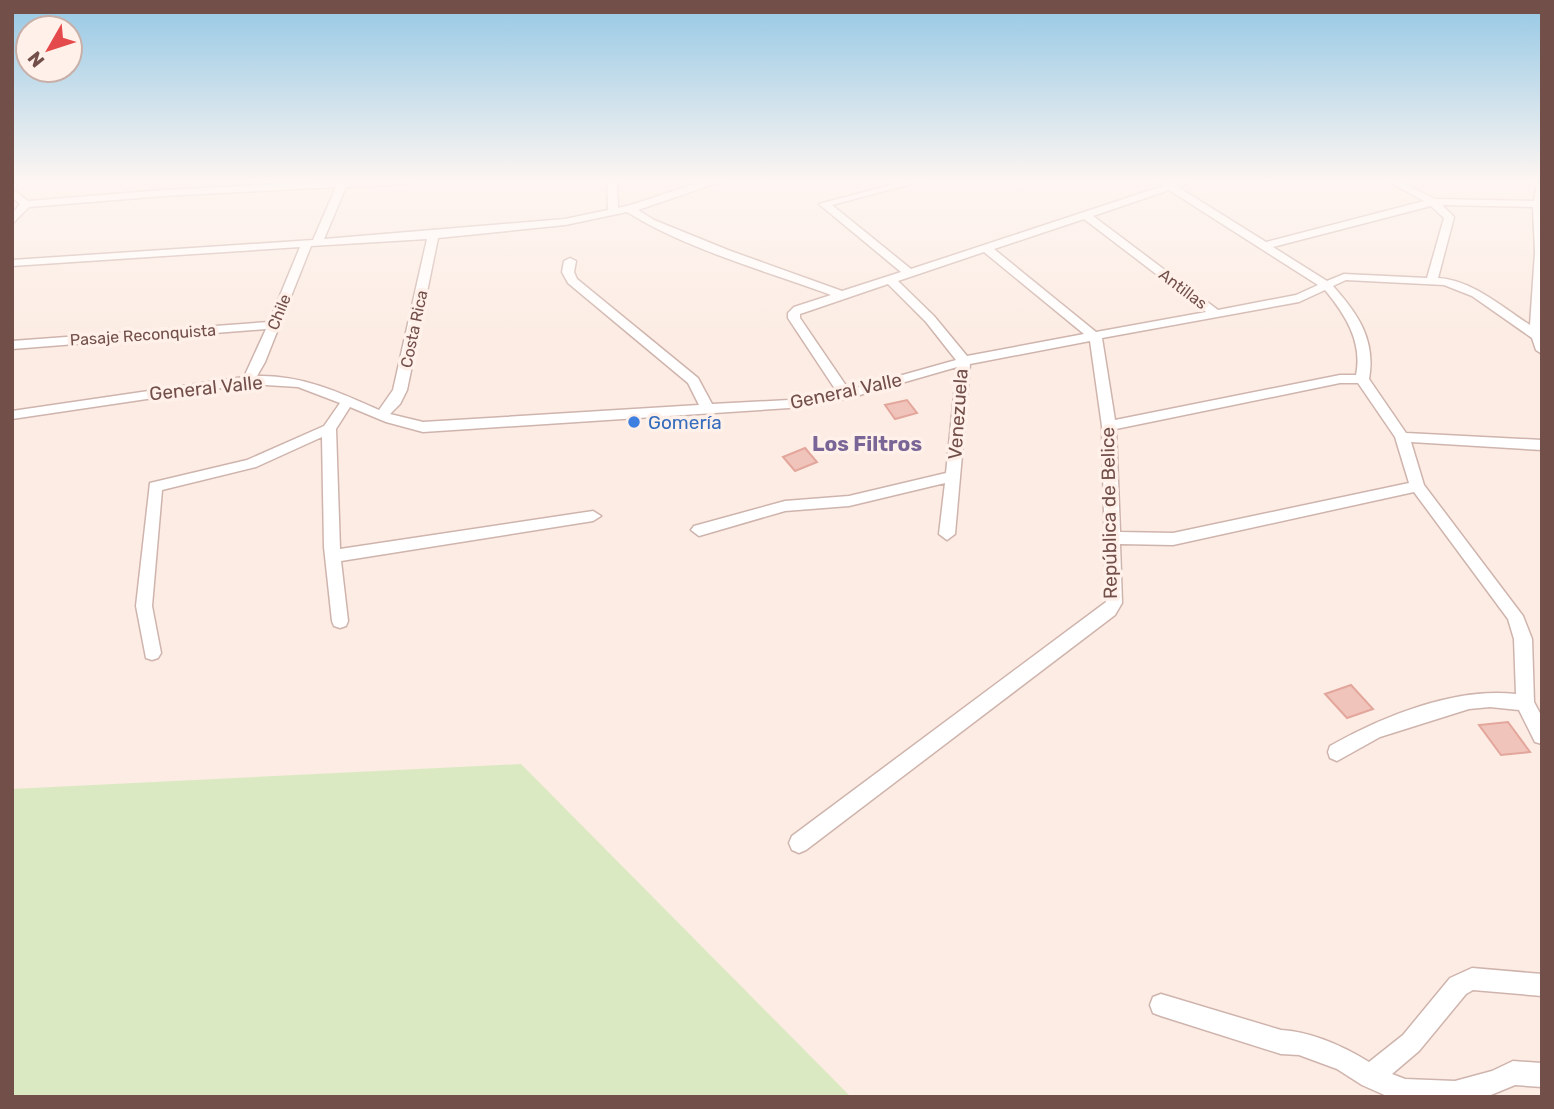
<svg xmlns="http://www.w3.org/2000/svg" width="1554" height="1109" font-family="Rubik,sans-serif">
	<rect width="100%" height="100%" fill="#fcece3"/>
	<path fill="#dbe9c2" d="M521 764 851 1097H12V789Z"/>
	<path fill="#f1c4bb" stroke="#e3a69c" stroke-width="2" d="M907 400 917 413 895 419 885 405Z
		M805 448 817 462 795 471 783 457Z
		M1351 685 1373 709 1347 718 1325 694Z
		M1508 722 1530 752 1501 755 1479 725Z"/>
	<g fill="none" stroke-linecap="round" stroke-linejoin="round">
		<defs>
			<path id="minor" d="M339 181H410L405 184 346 187 324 239 565 219 608 210 607 181H617L618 208C652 201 688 181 723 181L638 210 654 220 728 250 842 291 901 272 819 204 906 181H922L832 205 911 269 1163 186 1157 181 1172 183 1192 181 1178 187 1266 242 1424 201 1387 181H1399L1435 199 1534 201 1537 184 1542 181V354L1536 350 1532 338 1472 296 1444 285 1346 280 1333 286C1358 314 1376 340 1369 379L1406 433 1542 440V450L1411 442 1424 485 1523 616 1532 639 1534 702 1542 717V744L1535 742 1519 710 1490 707 1469 709 1380 737 1337 761 1330 758 1328 752 1330 746C1383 716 1455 687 1516 694L1514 639 1508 619 1414 492 1173 545 1120 544 1122 603 1115 615 806 850 799 853 792 850 789 843 792 836 1106 602 1102 426 1090 341 970 364 955 534 947 540 939 534 945 483 849 506 785 511 699 536 691 530 694 526 785 501 849 496 946 473 957 367 846 399 789 408 423 432 386 422 350 407 336 429 340 549 593 511 601 516 593 521 341 561 348 621 346 626 340 628 334 626 332 621 324 547 322 437 256 467 162 490 152 606 161 653 158 658 152 660 146 658 136 606 150 483 247 460 324 426 340 403 298 387 248 384 12 419V411L244 377 266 329 12 349V341L269 322 300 247 12 266V260L313 240 336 187 164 196 29 207 12 224V214L20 204 12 197V189L28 201 164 190ZM1169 190 1318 285 1296 295 1218 310 1093 216ZM1442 205 1533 207 1535 252 1530 325C1502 307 1472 280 1438 278L1454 217ZM1431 206 1444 218 1427 278 1344 274 1327 281 1273 247ZM627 212C686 249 766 271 831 295L794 307 788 313V318L837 392 789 400 712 404 698 378 577 279 574 272 576 261 570 258 564 261 562 272 568 283 688 383 699 405 423 422 390 414 400 404 407 390 438 238 565 225ZM1084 219 1206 312 1096 332 994 249ZM427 239 393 390 379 410C339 392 302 375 257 376L265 362 311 246ZM984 252 1084 334 967 356 934 316 898 281ZM888 284 926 322 956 360 849 390 800 318V314ZM1325 290C1345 314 1363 342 1356 375H1340L1115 420 1102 338 1299 302ZM1340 383H1358L1395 437 1409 483 1173 533 1120 532 1116 429Z
				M1472 968 1542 974V996L1473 990 1466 994 1419 1051 1392 1074 1405 1079 1455 1081 1492 1071 1513 1061 1542 1063V1087L1515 1085 1486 1097H1389L1362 1085 1337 1069 1299 1055 1281 1054 1161 1016 1153 1013 1150 1005 1153 997 1161 994 1281 1030C1312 1032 1343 1046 1369 1062L1403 1035 1450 978Z"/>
		</defs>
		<use href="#minor" stroke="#cfb4ad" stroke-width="3"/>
		<use href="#minor" fill="#fff" fill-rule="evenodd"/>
	</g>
	<linearGradient id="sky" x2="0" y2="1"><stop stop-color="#95c8e5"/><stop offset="0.54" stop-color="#fef6f2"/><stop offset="1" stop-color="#fef6f2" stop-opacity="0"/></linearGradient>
	<rect width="1554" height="336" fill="url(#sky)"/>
	<circle fill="#3f7fe0" stroke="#fff1e9" stroke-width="2.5" cx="634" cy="422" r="7"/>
	<g text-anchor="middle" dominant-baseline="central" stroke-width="7" stroke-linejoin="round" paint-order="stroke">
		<g font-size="16" fill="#734f4a" stroke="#fff1e9">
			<text transform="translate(1183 289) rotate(37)">Antillas</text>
			<text transform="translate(279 312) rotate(-68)">Chile</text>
			<text transform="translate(414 329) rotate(-78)">Costa Rica</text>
			<text transform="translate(143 335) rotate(-4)">Pasaje Reconquista</text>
		</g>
		<g font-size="19" fill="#734f4a" stroke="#fff1e9">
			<text transform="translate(206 388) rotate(-6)">General Valle</text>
			<text transform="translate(846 391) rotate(-12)">General Valle</text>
			<text transform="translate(958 414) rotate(-86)">Venezuela</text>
			<text transform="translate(1109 513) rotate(-91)">República de Belice</text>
		</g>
		<g font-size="19" fill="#366cbe" stroke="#fff1e9" text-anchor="start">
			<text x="648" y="422">Gomería</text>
		</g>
		<g font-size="21" font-weight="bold" fill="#7a6597" stroke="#fff1e9">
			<text x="867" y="443">Los Filtros</text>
		</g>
	</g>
	<rect width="1554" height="1109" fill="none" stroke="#734f4a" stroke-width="28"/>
	<g transform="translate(49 49) rotate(231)"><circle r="33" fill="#fff1e9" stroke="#c7b0a9" stroke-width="2"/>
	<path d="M0-5L12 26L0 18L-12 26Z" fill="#e44a4c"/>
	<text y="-10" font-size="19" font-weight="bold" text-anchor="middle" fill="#734f4a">N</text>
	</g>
</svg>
